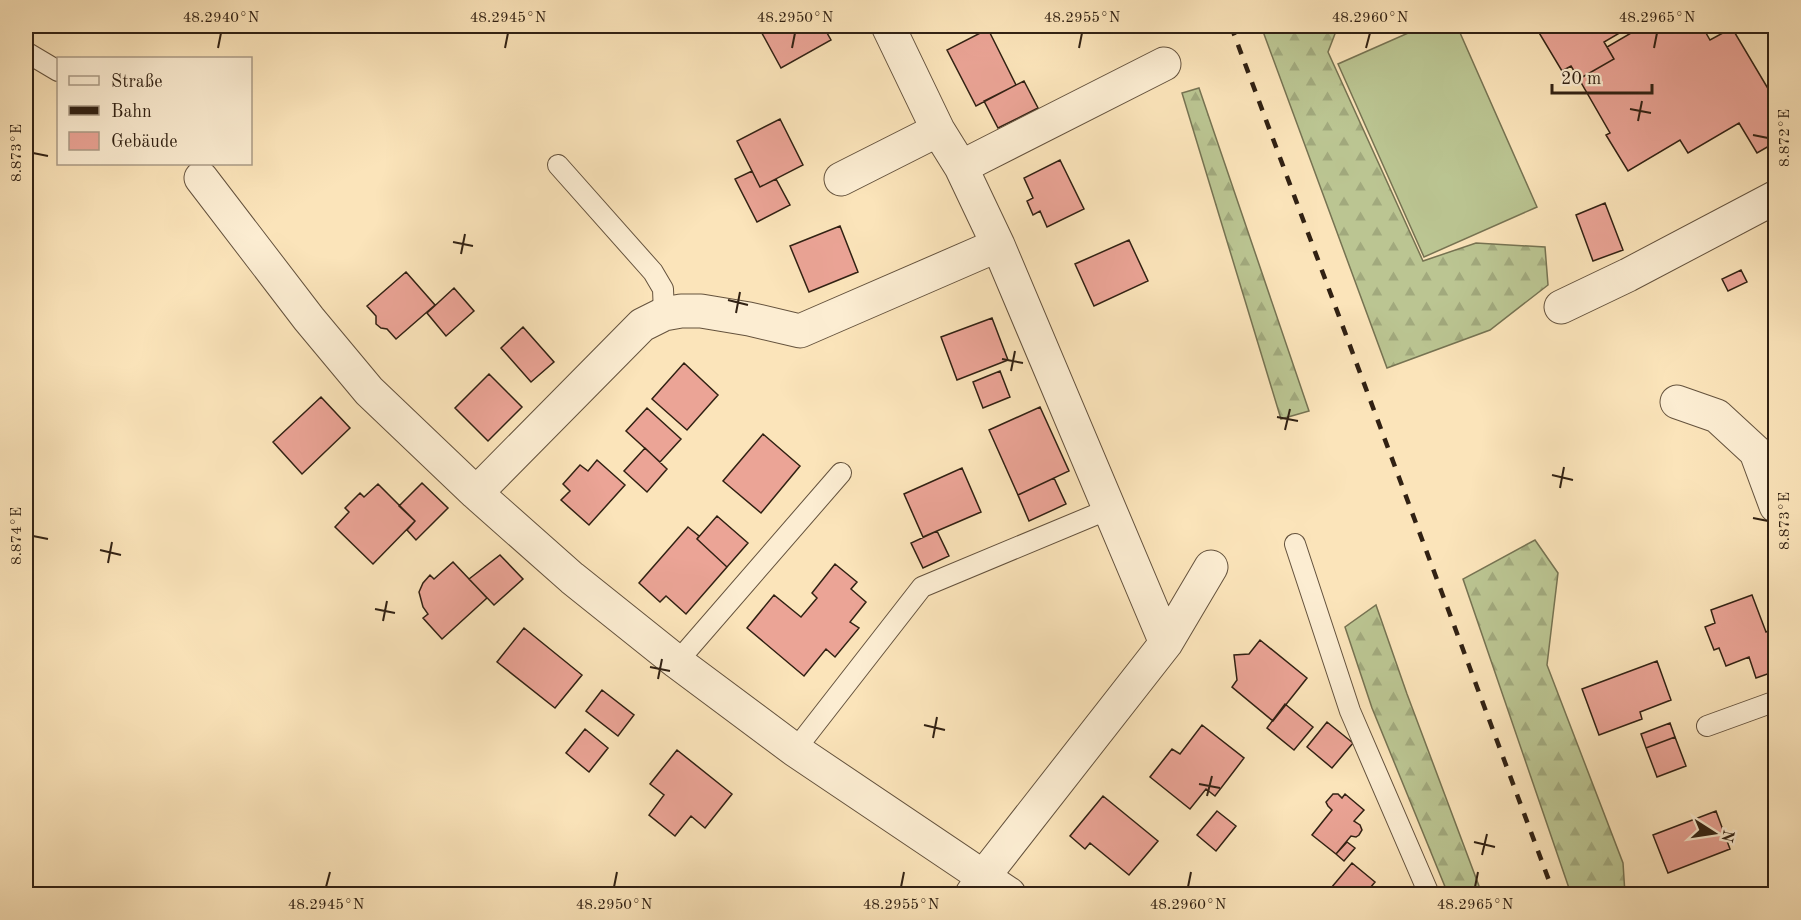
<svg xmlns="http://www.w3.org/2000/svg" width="1801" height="920" font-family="'Old Standard TT',serif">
	<defs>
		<pattern id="forest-firs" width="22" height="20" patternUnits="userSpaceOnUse" patternTransform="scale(1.5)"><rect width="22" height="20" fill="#bbc592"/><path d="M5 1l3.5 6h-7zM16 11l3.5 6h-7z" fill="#a1a97d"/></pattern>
	</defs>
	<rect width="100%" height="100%" fill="#fbe4ba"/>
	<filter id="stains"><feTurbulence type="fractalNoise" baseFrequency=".00333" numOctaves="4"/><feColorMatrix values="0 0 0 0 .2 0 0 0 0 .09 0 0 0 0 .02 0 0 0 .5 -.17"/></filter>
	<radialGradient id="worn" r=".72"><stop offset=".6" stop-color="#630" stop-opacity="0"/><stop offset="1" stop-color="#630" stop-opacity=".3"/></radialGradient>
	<path fill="url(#forest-firs)" stroke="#767352" stroke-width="1.5" d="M1261 26H1338L1328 52 1423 261 1476 243 1545 247 1548 285 1490 330 1387 368Z
		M1199 88 1309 411 1281 419 1182 93Z
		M1535 540 1558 573 1547 665 1623 863 1625 894H1571L1463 579Z
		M1376 605 1407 694 1482 894H1448L1372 708 1345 627Z"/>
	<path fill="#bbc592" stroke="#767352" stroke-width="1.5" d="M1424 26H1457L1537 207 1424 257 1338 64Z"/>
	<path fill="#eba496" stroke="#312113" stroke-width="1.5" d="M758 26H823L831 40 781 68Z
		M1535 26H1620L1623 31 1604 42 1614 59 1579 79 1571 66 1562 71Z
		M1643 26H1702L1710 40 1732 28 1776 102V142L1757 153 1739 123 1688 153 1680 140 1628 171 1606 135 1610 133 1579 79 1614 59 1607 47Z
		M988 29 1016 85 976 106 947 50Z
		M1024 81 1038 108 998 128 984 101Z
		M780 119 803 165 760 187 737 141Z
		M1060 160 1084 209 1047 227 1040 211 1033 215 1027 201 1033 198 1024 178Z
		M752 171 760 187 776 179 790 205 757 222 735 179Z
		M1605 203 1623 250 1593 261 1576 215Z
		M840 226 858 272 809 292 790 246Z
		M1129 240 1148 281 1094 306 1075 264Z
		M1741 270 1747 282 1728 291 1722 279Z
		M406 272 435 305 396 339 387 329 381 328 376 324V316L367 306Z
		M454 288 474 311 446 336 427 313Z
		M992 318 1008 360 957 380 941 337Z
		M523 327 554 362 531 382 501 348Z
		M684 363 718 395 687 430 652 399Z
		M1000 371 1010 397 983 408 973 382Z
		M489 374 522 407 488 441 455 408Z
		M321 397 350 428 302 474 273 442Z
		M1040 407 1069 471 1018 495 989 430Z
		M647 408 681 439 660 462 626 431Z
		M763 434 800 466 761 513 723 481Z
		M645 448 667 469 647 492 624 471Z
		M597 460 625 485 589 525 561 500 570 491 563 484 580 465 588 471Z
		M962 468 981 512 923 537 904 494Z
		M1054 478 1066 504 1029 521 1018 495Z
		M422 483 448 508 416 540 407 530 415 521 399 506Z
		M378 484 415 521 373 564 335 527 349 512 345 508 360 493 364 497Z
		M717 516 748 543 727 567 697 539Z
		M688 527 699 536 697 539 727 567 686 614 666 596 660 602 639 583Z
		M937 531 949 556 923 568 911 543Z
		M500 555 523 579 494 605 469 579Z
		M453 562 487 598 442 639 423 618 428 614 423 607 419 592 423 583 430 575 434 579Z
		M835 564 857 582 851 589 866 602 850 622 859 628 835 657 826 649 804 676 747 628 774 595 801 617 817 598 812 593Z
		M1752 595 1766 632 1775 628 1776 630V671L1756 678 1749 657 1726 666 1719 648 1714 650 1705 627 1715 623 1711 610Z
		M524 628 582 675 555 708 497 662Z
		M1260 640 1307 678 1273 721 1232 687 1237 680 1234 655 1249 654Z
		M1657 661 1671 700 1640 712 1642 719 1599 735 1582 689Z
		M602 690 634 715 618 736 586 711Z
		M1285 704 1313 727 1294 750 1267 728Z
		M1327 722 1353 743 1332 768 1307 747Z
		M1670 723 1675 737 1646 748 1641 734Z
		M1202 725 1244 758 1215 796 1206 789 1190 809 1150 777 1172 749 1180 754Z
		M585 729 608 748 589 772 566 753Z
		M1675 737 1686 766 1657 777 1646 748Z
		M677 750 732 794 705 828 691 816 675 836 649 815 664 795 650 784Z
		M1333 794H1338L1342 798 1345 794 1364 810 1354 821 1360 825 1362 830 1359 835 1356 837 1351 836 1336 854 1312 835 1332 810 1328 806 1326 802Z
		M1103 796 1158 841 1129 875 1090 843 1085 849 1070 836Z
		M1217 811 1236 826 1216 851 1197 835Z
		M1716 811 1730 849 1668 873 1653 835Z
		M1347 842 1355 848 1344 861 1336 854Z
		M1352 863 1375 882 1365 894H1326Z"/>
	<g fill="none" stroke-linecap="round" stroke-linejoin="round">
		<defs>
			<path id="service" d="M26 52 58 71
				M558 165 653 272 663 289 664 314
				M1295 544 1350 711 1429 894
				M677 662 841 473
				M1707 726 1776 701
				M795 750 922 587 1109 509"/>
			<path id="minor" d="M888 26 938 130 961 167 998 245 1166 643
				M961 167 1164 64
				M201 178 309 319 369 391 476 493 572 578 677 662 795 750 1009 894
				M841 179 938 130
				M1561 307 1628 275 1776 197
				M1677 402 1717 416 1756 452 1776 506
				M476 493 642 325 664 314 681 311H701L749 319 800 331 998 245
				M972 894 983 877 1166 643 1211 567"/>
		</defs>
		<use href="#service" stroke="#64523d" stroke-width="22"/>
		<use href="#minor" stroke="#64523d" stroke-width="35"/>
		<use href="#service" stroke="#fcedd2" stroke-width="20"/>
		<use href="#minor" stroke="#fcedd2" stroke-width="33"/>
		<path stroke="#312113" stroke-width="4.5" stroke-dasharray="10 10" stroke-linecap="butt" d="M1231 26 1554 894"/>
	</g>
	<path fill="none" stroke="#312113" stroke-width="2" d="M218 48 221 33M505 48 508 33M792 48 795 33M1079 48 1082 33M1366 48 1370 33M1654 48 1657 33M1630 109 1651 113M1638 121 1642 101M1753 135 1768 138M33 153 48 156M453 242 473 246M461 254 465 234M728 300 748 305M736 313 740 292M1002 359 1023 363M1011 371 1015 351M1277 417 1298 421M1285 430 1290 409M1552 475 1573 480M1560 488 1564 467M1753 518 1768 521M33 536 48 539M100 550 121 555M108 563 112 542M375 609 395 613M383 621 387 601M650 667 670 671M658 679 662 659M924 725 945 730M933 738 937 717M1199 784 1220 788M1207 796 1212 776M1474 842 1495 847M1482 855 1487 834M326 887 330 872M614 887 617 872M901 887 904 872M1188 887 1191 872M1475 887 1478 872"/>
	<rect width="1801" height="920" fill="none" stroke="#fbe4ba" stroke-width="66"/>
	<rect x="57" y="57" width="195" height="108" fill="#fcedd2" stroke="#ab9b86" stroke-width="1.5"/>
	<rect x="69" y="76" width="30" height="9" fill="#fcedd2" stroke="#ab9b86" stroke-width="1.5"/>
	<text x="111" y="87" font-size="18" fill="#312113">Straße</text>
	<rect x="69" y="106" width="30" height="9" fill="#312113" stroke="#ab9b86" stroke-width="1.5"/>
	<text x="111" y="117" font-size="18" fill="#312113">Bahn</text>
	<rect x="69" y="132" width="30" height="18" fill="#eba496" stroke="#ab9b86" stroke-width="1.5"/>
	<text x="111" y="147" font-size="18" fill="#312113">Gebäude</text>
	<g transform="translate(1714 833) rotate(102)" stroke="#fcedd2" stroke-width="4.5" paint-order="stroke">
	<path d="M0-4.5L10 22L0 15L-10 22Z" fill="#312113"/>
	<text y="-9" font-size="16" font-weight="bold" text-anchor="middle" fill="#312113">N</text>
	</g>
	<path d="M1552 84v9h100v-9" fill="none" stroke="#312113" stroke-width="3"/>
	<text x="1561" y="84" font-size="18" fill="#312113" stroke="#fcedd2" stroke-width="4.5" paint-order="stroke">20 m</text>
	<rect x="33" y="33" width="1735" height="854" fill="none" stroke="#312113" stroke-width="2"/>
	<g font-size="15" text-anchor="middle" fill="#312113">
		<text x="221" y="22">48.2940°N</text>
		<text x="508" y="22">48.2945°N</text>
		<text x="795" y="22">48.2950°N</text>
		<text x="1082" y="22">48.2955°N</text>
		<text x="1370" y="22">48.2960°N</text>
		<text x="1657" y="22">48.2965°N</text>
		<text transform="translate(1784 138) rotate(-90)" y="5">8.872°E</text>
		<text transform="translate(16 153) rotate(-90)" y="5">8.873°E</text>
		<text transform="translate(1784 521) rotate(-90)" y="5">8.873°E</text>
		<text transform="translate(16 536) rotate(-90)" y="5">8.874°E</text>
		<text x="326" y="909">48.2945°N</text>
		<text x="614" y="909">48.2950°N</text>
		<text x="901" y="909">48.2955°N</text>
		<text x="1188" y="909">48.2960°N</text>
		<text x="1475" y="909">48.2965°N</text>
	</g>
	<rect width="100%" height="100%" filter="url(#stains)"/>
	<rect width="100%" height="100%" fill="url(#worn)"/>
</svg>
